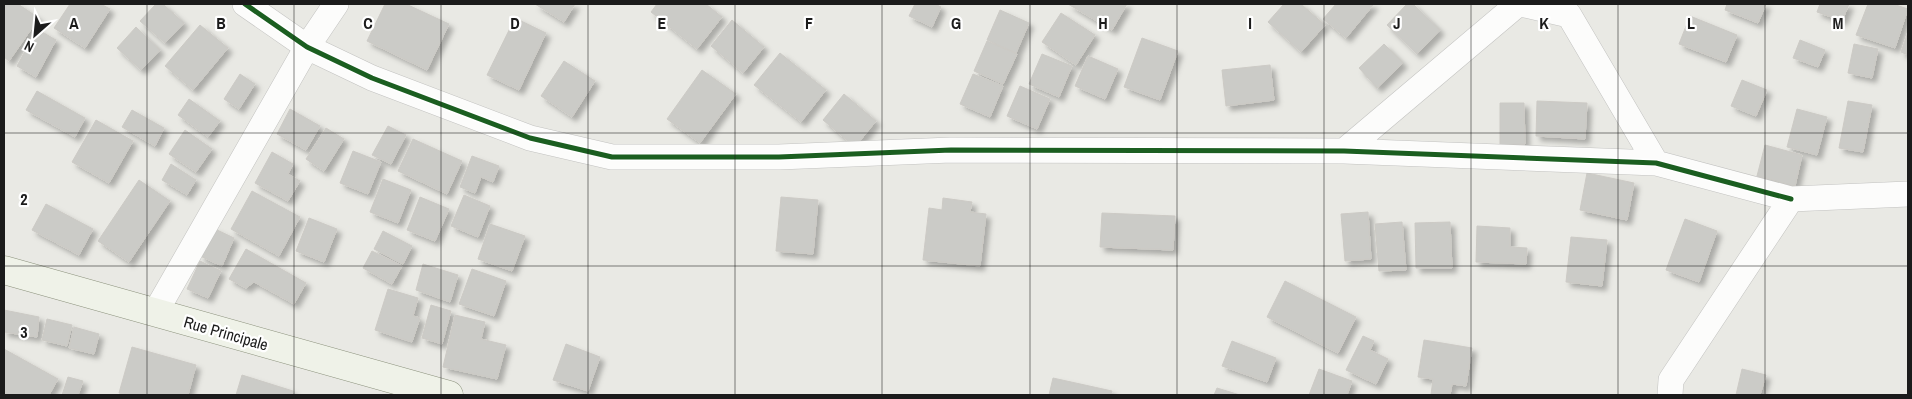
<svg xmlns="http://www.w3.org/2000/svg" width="1912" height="399" font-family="'Archivo Narrow',sans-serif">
	<defs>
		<filter id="shadow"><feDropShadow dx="4.5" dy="4.5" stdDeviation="2.5" flood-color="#0004"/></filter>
	</defs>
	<rect width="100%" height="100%" fill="#e9e9e4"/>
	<path fill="#cbcbc7" stroke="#cccac5" filter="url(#shadow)" d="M4 4H18L39 18 9 61 4 57Z
		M70 4H101L110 9 85 48 54 28Z
		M156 4H163L184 23 165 43 140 21Z
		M385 4H406L449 24 427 70 367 41Z
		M535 4H575L564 22Z
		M657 4H706L722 17 697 49 651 12Z
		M915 4H935L941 7 932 27 909 16Z
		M1068 4H1127L1112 30Z
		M1284 4H1301L1325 25 1301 52 1268 22Z
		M1336 4H1374L1346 38 1323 19Z
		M1407 4H1413L1440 30 1417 54 1387 25Z
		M1727 4H1766L1758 23 1725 10Z
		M1820 4H1849L1842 21 1817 12Z
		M1868 4H1893L1908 9 1895 48 1856 35Z
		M1000 10 1029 23 1016 53 987 40Z
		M1061 13 1095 35 1076 65 1042 42Z
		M1690 16 1737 35 1726 62 1679 44Z
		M515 18 546 33 519 90 487 75Z
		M732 20 764 47 743 73 711 46Z
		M200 25 228 48 193 90 165 66Z
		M136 27 160 50 141 70 117 48Z
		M37 29 56 40 36 77 17 66Z
		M1908 32V55L1901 52Z
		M1142 38 1178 51 1160 100 1124 87Z
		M1800 40 1825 50 1818 67 1793 58Z
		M987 41 1017 54 1003 84 974 71Z
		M1384 44 1403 63 1377 88 1359 68Z
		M1854 44 1878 49 1872 78 1848 73Z
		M780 53 826 90 801 122 754 85Z
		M1042 54 1072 66 1059 97 1029 84Z
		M1088 56 1118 69 1105 99 1075 86Z
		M564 61 595 81 572 117 541 96Z
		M1270 65 1274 100 1226 106 1222 70Z
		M702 70 736 94 700 143 667 119Z
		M240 74 255 84 239 109 224 99Z
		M973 74 1003 86 990 117 960 104Z
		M1742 80 1767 90 1756 116 1731 106Z
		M1020 86 1050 99 1037 129 1007 116Z
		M37 91 85 118 75 137 26 110Z
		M844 94 876 121 855 147 823 120Z
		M189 99 220 121 208 137 178 115Z
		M1537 101 1587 103 1585 139 1536 136Z
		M1848 101 1872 105 1863 152 1839 148Z
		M1500 103H1524L1525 144 1500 145Z
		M290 109 320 126 306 150 277 134Z
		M1797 109 1827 117 1817 155 1787 147Z
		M132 110 164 128 155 146 122 127Z
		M96 120 133 141 109 183 72 162Z
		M388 126 406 135 391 164 372 155Z
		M326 128 344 139 324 171 306 159Z
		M185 130 212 149 196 172 169 154Z
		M413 139 462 161 447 194 398 171Z
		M1765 145 1802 155 1795 186 1757 176Z
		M353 151 381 162 368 194 340 183Z
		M272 152 293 164 288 174 300 181 288 201 255 183Z
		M472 156 499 166 493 182 481 177 475 193 460 187Z
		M171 164 196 180 187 195 162 180Z
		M1587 173 1634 183 1627 220 1580 210Z
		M383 179 411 190 398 223 370 212Z
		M139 180 170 201 129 262 98 241Z
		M252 191 300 217 279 256 231 229Z
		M464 195 490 206 478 237 451 226Z
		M420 197 449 209 435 241 407 230Z
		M781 197 818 200 813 254 776 251Z
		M943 198 972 202 970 212 986 214 980 266 923 260 929 208 942 210Z
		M46 204 93 229 79 255 32 230Z
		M1368 212 1371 259 1345 261 1341 214Z
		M1102 213 1175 216 1173 250 1100 247Z
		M309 218 337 229 324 262 296 251Z
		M1685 219 1717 231 1699 282 1666 270Z
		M1402 222 1406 270 1379 271 1375 224Z
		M1450 222 1452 268H1416L1415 223Z
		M490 224 525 236 512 271 478 259Z
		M1477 226 1510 228V247L1527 248 1526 264 1476 262Z
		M213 228 234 238 222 266 200 256Z
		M383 231 412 246 403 264 374 249Z
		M1571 237 1607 240 1602 286 1566 282Z
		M246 249 306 283 294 304 254 282 246 288 229 279Z
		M372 251 402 266 392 284 363 268Z
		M200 261 221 271 208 298 187 289Z
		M423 264 458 275 450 302 416 290Z
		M472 269 506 281 494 316 459 304Z
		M1285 281 1356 317 1338 353 1267 317Z
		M388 289 418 298 413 316 420 318 412 342 375 330Z
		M431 305 451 311 442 344 422 338Z
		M4 310 39 317 37 337 4 332Z
		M455 315 485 322 481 339 506 345 497 379 443 367Z
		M47 319 72 325 67 346 42 340Z
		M74 327 99 334 94 354 69 348Z
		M1363 336 1374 341 1370 350 1388 359 1376 384 1346 370Z
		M1424 340 1472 348 1466 386 1452 384 1450 395H1431L1433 379 1418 377Z
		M1232 341 1276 358 1267 382 1222 366Z
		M566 344 600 357 588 391 553 380Z
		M132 347 196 365 188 395H128L119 393Z
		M4 349 58 379 49 395H4Z
		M1319 369 1352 381 1347 395H1309Z
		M1742 369 1766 375 1760 395H1736Z
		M242 375 293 391 292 395H236Z
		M68 377 83 381 78 395H62Z
		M1053 378 1112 391 1111 395H1049Z
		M1217 388 1240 395H1214Z"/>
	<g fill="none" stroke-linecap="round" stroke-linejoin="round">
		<defs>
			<path id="street" d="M245 4 307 47 372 78 530 138 612 157H779L951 150 1344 151 1656 163 1791 199
				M1521 4 1569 15 1656 163
				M1344 151 1518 4
				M155 313 307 47 336 4
				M1670 395 1671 380 1791 199 1908 194"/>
			<path id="secondary" d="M4 270 449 395"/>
		</defs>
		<use href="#street" stroke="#c2c2c0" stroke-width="26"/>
		<use href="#secondary" stroke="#8c927d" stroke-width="29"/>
		<use href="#street" stroke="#fcfcfb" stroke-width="25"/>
		<use href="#secondary" stroke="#eff2e8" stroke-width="28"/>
		<defs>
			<path id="cycleway" d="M245 4 307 47 372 78 530 138 612 157H779L951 150 1344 151 1656 163 1791 199"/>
		</defs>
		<use href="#cycleway" stroke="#fff" stroke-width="8"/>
		<use href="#cycleway" stroke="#1b5e20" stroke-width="5"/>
	</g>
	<path fill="none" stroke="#1b1b1b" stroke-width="1" stroke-opacity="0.55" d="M147 4V395M294 4V395M441 4V395M588 4V395M735 4V395M882 4V395M1030 4V395M1177 4V395M1324 4V395M1471 4V395M1618 4V395M1765 4V395M4 133H1908M4 266H1908"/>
	<g text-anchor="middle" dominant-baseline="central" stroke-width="4.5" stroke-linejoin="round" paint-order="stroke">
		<g font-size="16" fill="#1b1b1b" stroke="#fff">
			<text transform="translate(226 333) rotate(16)">Rue Principale</text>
		</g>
	</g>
	<g font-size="16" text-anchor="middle" font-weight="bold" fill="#1b1b1b" stroke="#fff" stroke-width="4.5" stroke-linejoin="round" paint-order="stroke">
		<text x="74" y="29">A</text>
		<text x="221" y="29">B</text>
		<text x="368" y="29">C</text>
		<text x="515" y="29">D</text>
		<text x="662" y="29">E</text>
		<text x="809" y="29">F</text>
		<text x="956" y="29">G</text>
		<text x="1103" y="29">H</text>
		<text x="1250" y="29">I</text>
		<text x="1397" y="29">J</text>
		<text x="1544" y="29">K</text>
		<text x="1691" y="29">L</text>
		<text x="1838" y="29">M</text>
		<text x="24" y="205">2</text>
		<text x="24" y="338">3</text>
	</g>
	<rect width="1912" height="399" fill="none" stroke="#1b1b1b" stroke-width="10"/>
	<g transform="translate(35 35) rotate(207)" stroke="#ffffff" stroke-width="4" paint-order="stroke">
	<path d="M0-4L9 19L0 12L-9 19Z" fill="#1b1b1b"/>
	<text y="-8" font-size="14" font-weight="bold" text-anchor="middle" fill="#1b1b1b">N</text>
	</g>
</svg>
